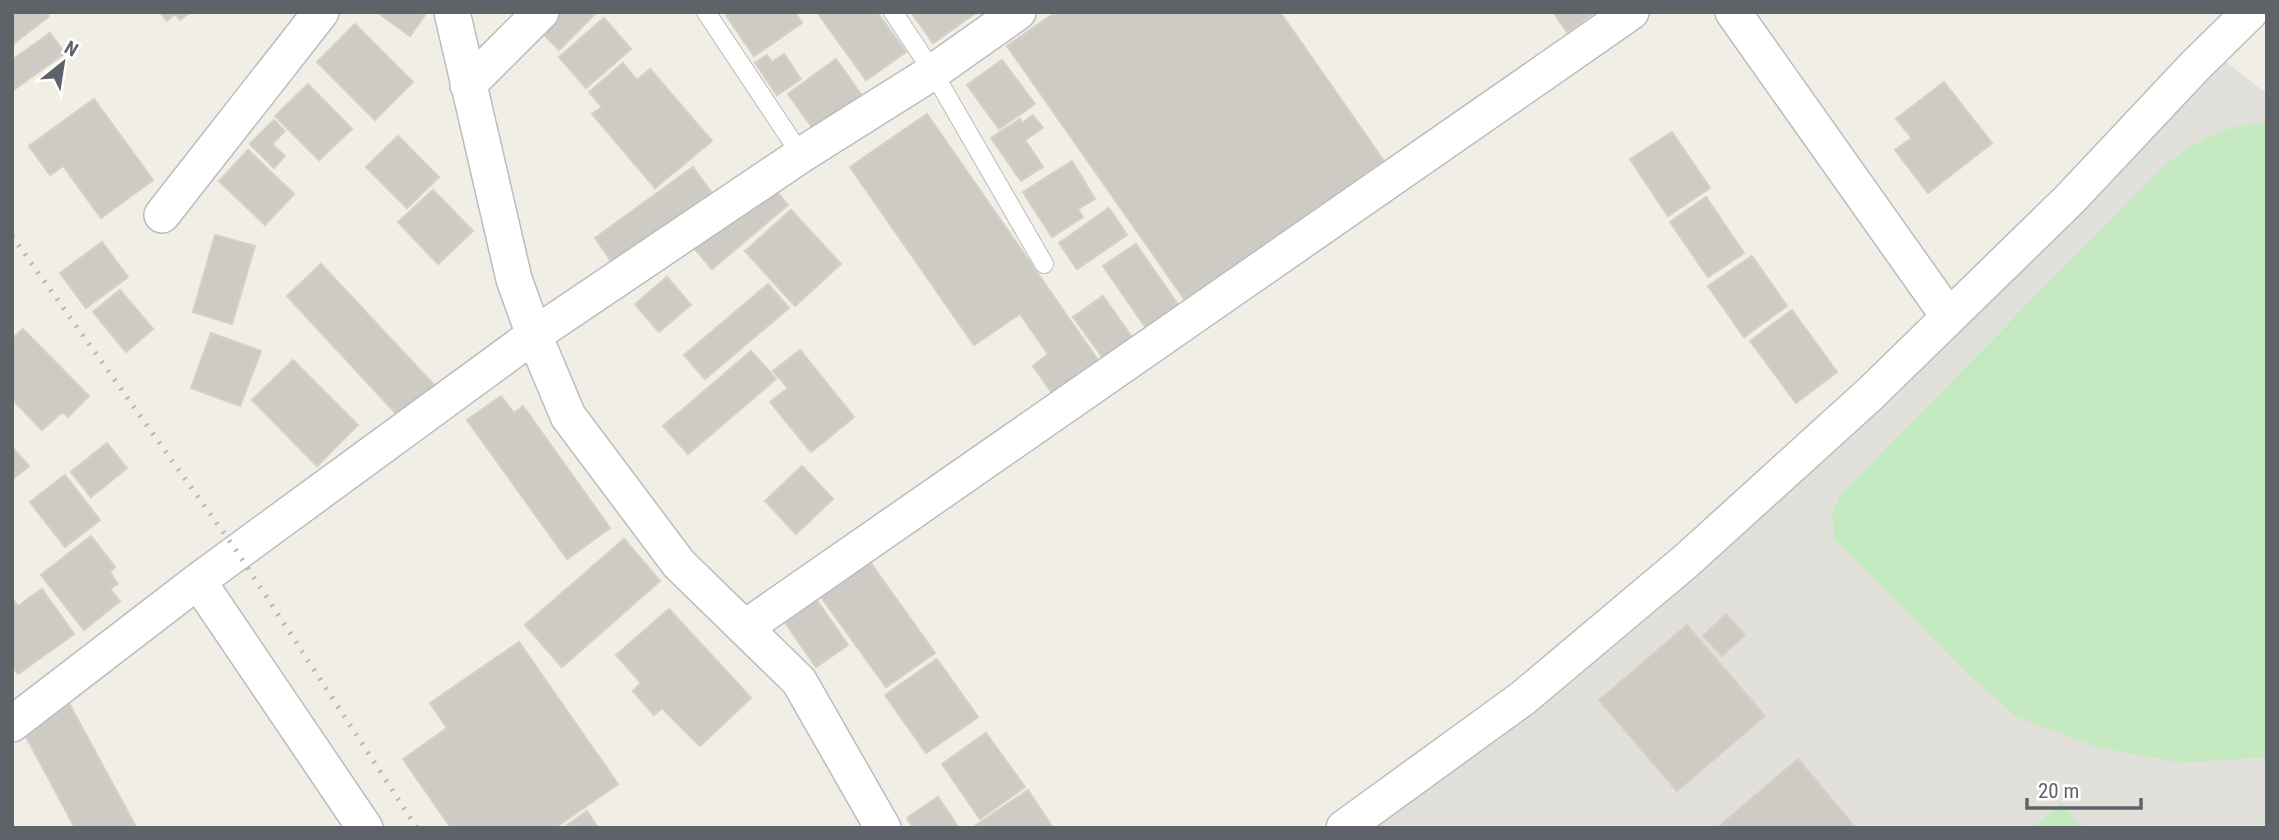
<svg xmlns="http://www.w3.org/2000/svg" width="2279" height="840" font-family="'Roboto Condensed',sans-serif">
	<rect width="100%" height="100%" fill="#f1eee6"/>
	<path fill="#e2e0da" d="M2221 58 2267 94V828H1348L1580 674 1805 473Z"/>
	<path fill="#c5eac1" d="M2267 122V757L2181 763 2097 747 2017 717 1970 676 1834 539 1832 512 1840 495 2162 167C2199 140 2220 126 2267 122Z
		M2061 803 2083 828H2031Z"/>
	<path fill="#cecbc5" stroke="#d6cfc4" stroke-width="2" d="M12 12H46L49 16 12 45Z
		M160 12H190L180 20 175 14 167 21Z
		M377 12H427L410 36Z
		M555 12H597L559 50 538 29Z
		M724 12H795L802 23 754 56Z
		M817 12H877L906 52 866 80Z
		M911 12H977L933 43Z
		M1056 12H1280L1384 161 1185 300 1007 46Z
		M1553 12H1595L1567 32Z
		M604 18 631 49 586 88 559 57Z
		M355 24 413 82 375 120 317 62Z
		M50 33 65 53 12 91V60Z
		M784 54 801 79 777 95 755 63 767 55 772 62Z
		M836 59 865 100 817 134 788 94Z
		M1002 60 1035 104 999 129 967 85Z
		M623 63 637 80 650 69 712 141 655 188 592 114 602 107 589 92Z
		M1944 82 1992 143 1928 193 1895 150 1912 138 1896 119Z
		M308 84 352 129 319 160 275 116Z
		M94 99 153 180 101 218 63 166 50 175 29 146Z
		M927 114 1100 363 1054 396 1033 366 1048 354 1020 314 974 345 850 167Z
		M1033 115 1043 128 1025 140 1043 167 1021 181 991 138 1020 119 1022 123Z
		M274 120 285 131 272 144 285 156 274 168 250 144Z
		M1672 132 1710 188 1668 216 1630 159Z
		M398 136 439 177 407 208 366 167Z
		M248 150 294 194 265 225 219 181Z
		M1072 161 1095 199 1078 209 1083 217 1052 237 1023 192Z
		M693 167 716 199 617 270 595 238Z
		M769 183 788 205 712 269 693 247Z
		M433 190 473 231 438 264 398 222Z
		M1706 197 1744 253 1708 277 1670 222Z
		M1109 208 1127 235 1077 269 1059 243Z
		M791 210 841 264 795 306 745 251Z
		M215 235 255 246 232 324 193 312Z
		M102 242 128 277 86 308 60 273Z
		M1136 244 1179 306 1146 328 1103 266Z
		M1752 256 1787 306 1744 337 1708 286Z
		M321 264 436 387 401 419 287 296Z
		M667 277 691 305 659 332 635 304Z
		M768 284 789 308 705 379 684 355Z
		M120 290 153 329 126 352 93 312Z
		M1103 296 1132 337 1103 358 1073 317Z
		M1792 310 1837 372 1796 403 1750 341Z
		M23 329 89 396 68 417 62 412 42 430 12 399V339Z
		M211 333 261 351 240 406 191 388Z
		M800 350 854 417 811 452 770 402 788 388 773 371Z
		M751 351 776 379 688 454 663 426Z
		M293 360 358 425 317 466 252 400Z
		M501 396 514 413 523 406 610 528 567 559 467 420Z
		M107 443 127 468 91 497 71 472Z
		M12 447 29 466 12 480Z
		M802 466 833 499 796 534 765 501Z
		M65 475 100 520 65 547 30 502Z
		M91 536 115 567 110 572 118 584 110 589 120 601 84 630 41 575Z
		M624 539 660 581 562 667 525 625Z
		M870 562 935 653 886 687 821 597Z
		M42 589 74 634 18 674 12 666V598L18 606Z
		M816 599 848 645 816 667 784 621Z
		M669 609 751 698 700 746 662 708 654 715 633 691 641 683 616 655Z
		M1726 614 1745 635 1722 656 1703 636Z
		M1687 625 1765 716 1677 791 1599 700Z
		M519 642 618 784 555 828H451L403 759 447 728 430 703Z
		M937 659 978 717 926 753 885 695Z
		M70 705 136 827 135 828H75L23 731Z
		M986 733 1025 787 980 819 942 764Z
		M1798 759 1856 828H1717Z
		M1028 790 1053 828H972Z
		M938 797 959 828H913L907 818Z
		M587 811 598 828H563Z"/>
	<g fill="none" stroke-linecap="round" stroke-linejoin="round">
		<defs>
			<path id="service" d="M706 12 801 155
				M893 12 933 72 1044 264"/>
			<path id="minor" d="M452 12 514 279 534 335 568 416 679 564 799 681 883 828
				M1733 12 1949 317
				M468 85 541 12
				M162 215 321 12
				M198 581 365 828
				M746 627 1631 12
				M12 724 198 581 534 335 801 155 933 72 1018 12
				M1344 828 1523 698 1686 561 1870 394 2070 199 2195 66 2250 12"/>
		</defs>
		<use href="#service" stroke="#b8bdc1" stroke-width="20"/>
		<use href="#minor" stroke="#b8bdc1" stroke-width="38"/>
		<use href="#service" stroke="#fff" stroke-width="18"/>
		<use href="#minor" stroke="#fff" stroke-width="35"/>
		<path stroke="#b5b6b7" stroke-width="5" stroke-dasharray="2 9" stroke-linecap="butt" d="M12 236 238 553 417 828"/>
	</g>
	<rect width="2279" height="840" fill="none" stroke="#5d6368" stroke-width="28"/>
	<g transform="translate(63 63) rotate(30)" stroke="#ffffff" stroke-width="5" paint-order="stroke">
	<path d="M0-5L12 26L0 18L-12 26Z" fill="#5d6368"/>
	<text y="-10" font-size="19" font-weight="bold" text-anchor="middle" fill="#5d6368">N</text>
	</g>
	<path d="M2027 798v10h114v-10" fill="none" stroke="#5d6368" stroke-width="3.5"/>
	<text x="2038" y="798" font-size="21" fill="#5d6368" stroke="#ffffff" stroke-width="5" paint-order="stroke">20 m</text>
</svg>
